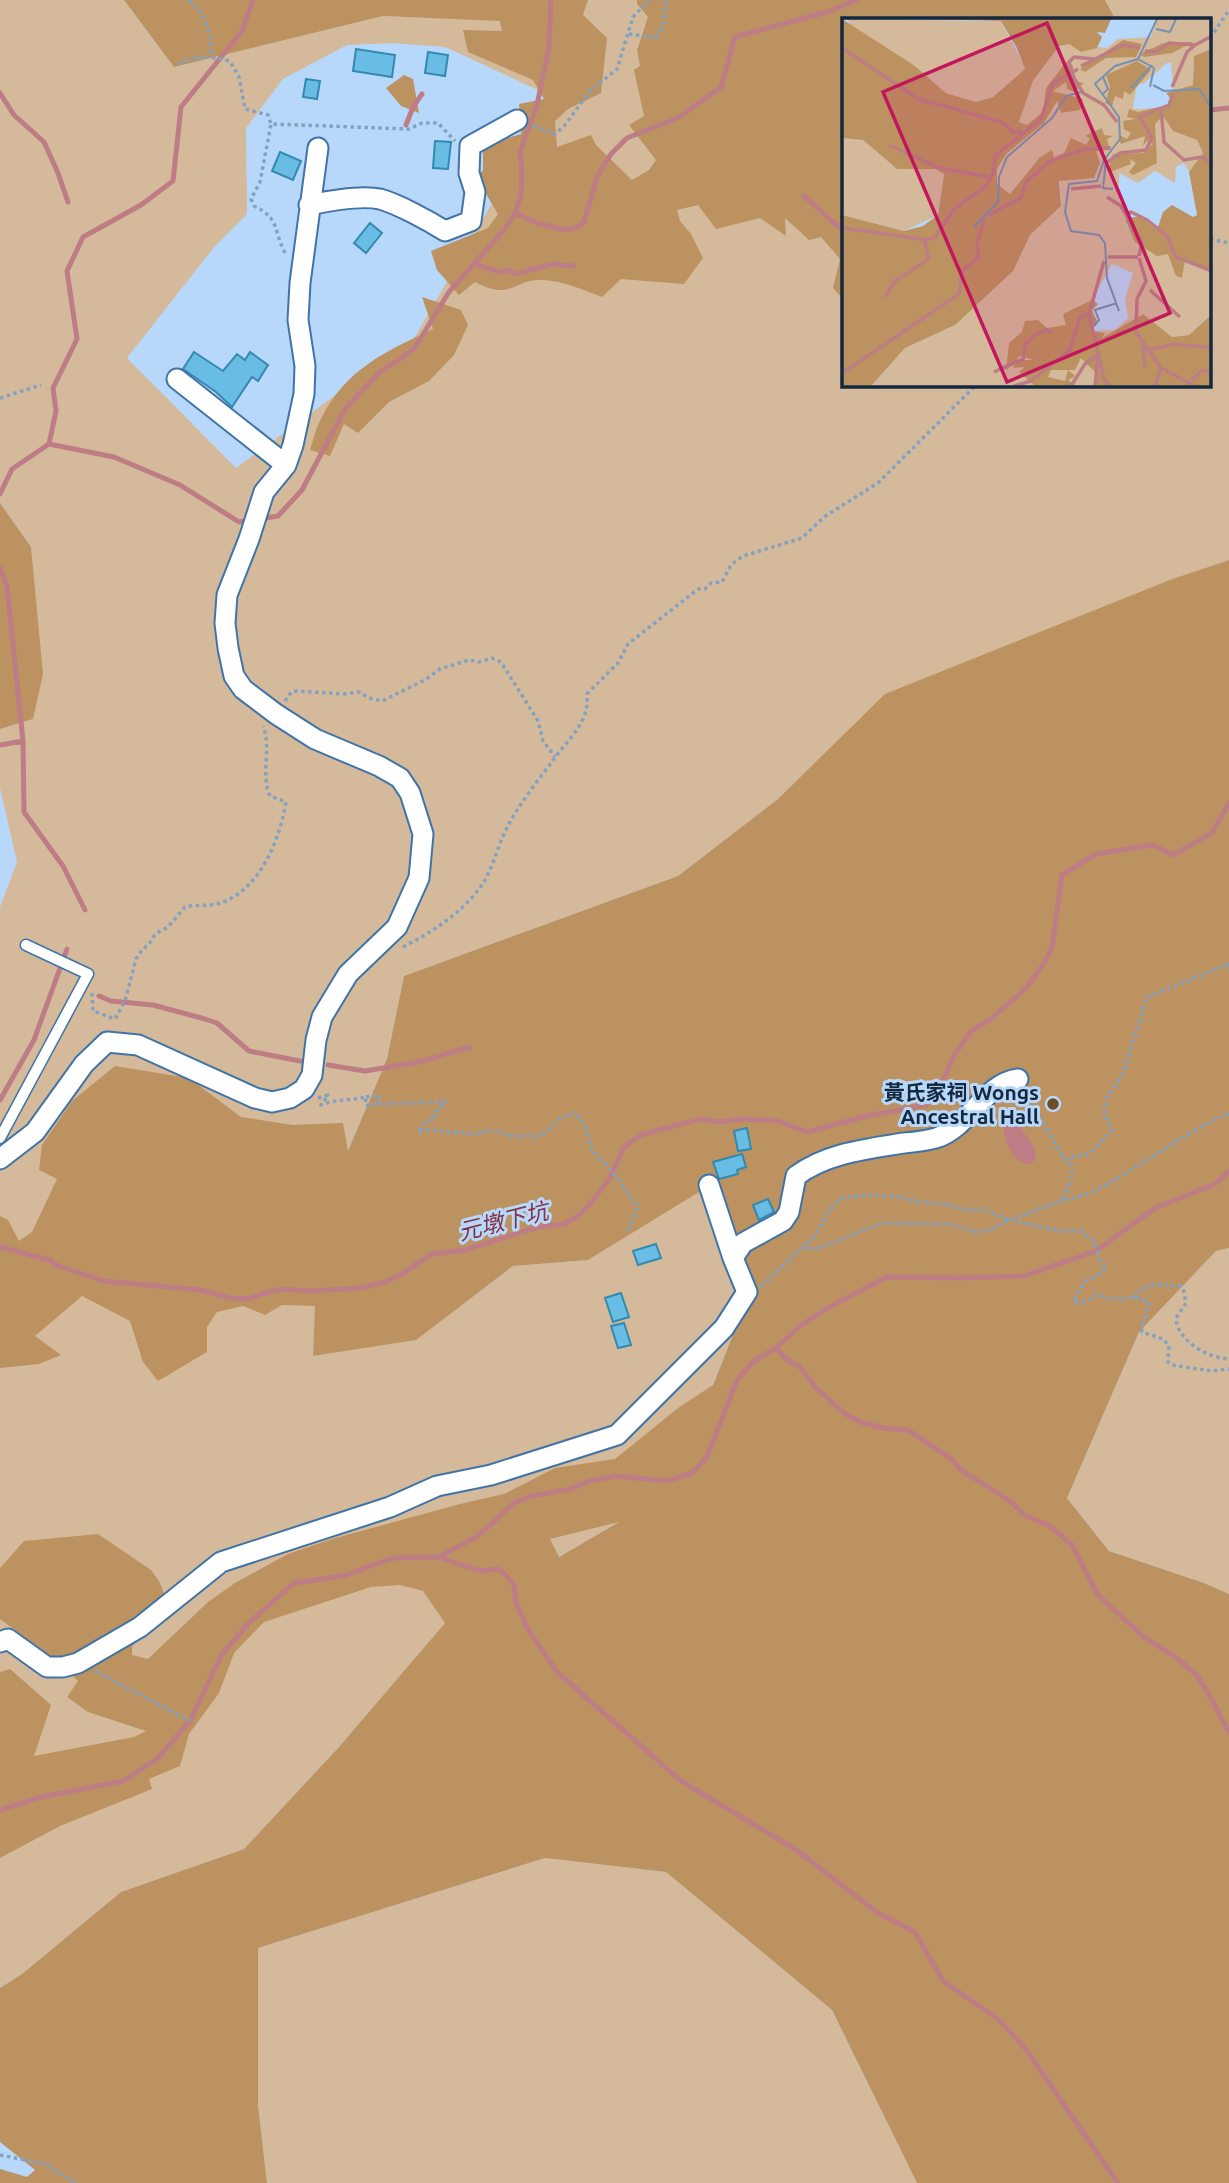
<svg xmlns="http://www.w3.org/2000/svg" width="1229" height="2183" font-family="Ubuntu,'Noto Sans TC',sans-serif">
	<rect width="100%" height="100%" fill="#b8d8fb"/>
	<path fill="#d4ba9b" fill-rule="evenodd" d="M0 0H124L174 67 383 16 526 21 553 0H1229V560L1175 578 778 799 678 876 404 976 387 1059 320 1217 313 1356 416 1339 513 1266 588 1260 699 1191 750 1292 669 1493 446 1622 339 1747 244 1849 121 1892 22 1974 0 1988V907L17 862 0 788V729L33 719 31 547 0 503ZM844 19H1210V385H844ZM393 43 445 47 553 97 415 337 236 468 127 358 215 246 247 214 246 128 283 79 347 45Z
		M1229 1248V1594L1204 1583 1109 1551 1067 1498 1139 1332 1216 1251Z
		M545 1858 666 1872 832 2010 917 2183H267L258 2105V1948Z"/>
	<path fill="#bc9260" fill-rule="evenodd" d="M124 0H588L583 15 607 38 601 93 568 109 555 121 557 147 591 135 596 145 632 180 649 170 656 160 629 125 644 116 634 70 640 66 637 50 648 17 637 4V0H1105L1115 19H844V300L833 288 840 259 821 237 809 240 785 218 786 236 760 218 716 229 698 205 677 210 680 221 691 234 703 258 684 284 621 279 602 297C583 290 564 281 543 280 513 278 513 302 475 282L459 295 437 270 431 251 488 228 498 214 476 177 483 170V145L521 134 519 104 544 99 533 80 468 52 463 30 502 31 500 21 383 16 174 67Z
		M404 75 413 79 419 113 401 106 386 88Z
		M422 297 461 310 468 325 454 355 429 381 389 402 358 433 344 424 330 456 310 450C313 440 316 428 321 419 345 369 387 351 433 329Z
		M0 503 31 547 43 674 33 719 0 729Z
		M1229 560V1248L1216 1251 1139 1332 1067 1498 1109 1551 1204 1583 1229 1594V2183H917L832 2010 666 1872 545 1858 258 1948V2105L267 2183H0V2169L27 2177 35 2170 0 2142V1988L22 1974 121 1892 244 1849 339 1747 445 1623 423 1591 400 1585 371 1587 264 1622 234 1653 219 1693 189 1734 180 1766 149 1779 152 1789 60 1826 0 1858V1672L10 1669 51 1705 34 1756 134 1737 146 1731 88 1712 67 1697 78 1681 60 1663 0 1619V1568L24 1541 98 1534 151 1570 159 1581 165 1596 132 1647V1655L148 1659 208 1602 235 1583 288 1554 332 1539 460 1504 504 1494 555 1468 615 1459 678 1408 713 1385 750 1292 699 1192 588 1260 513 1266 416 1340 313 1356 315 1306 282 1305 265 1315 243 1306 217 1312 207 1327V1352L158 1381 143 1362 130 1321 82 1296 35 1336 61 1355 39 1364 0 1368V1216L8 1220 19 1241 32 1232 57 1179 39 1170 42 1145 72 1101 115 1066 189 1078 241 1117 293 1125 343 1123 348 1151 387 1059 404 976 678 876 778 799 885 694 1175 578ZM619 1522 559 1557 550 1539Z"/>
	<path fill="#be7c84" d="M1012 1113 1016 1116C1018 1134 1039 1140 1035 1160L1031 1164C1010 1165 1003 1136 1003 1119Z"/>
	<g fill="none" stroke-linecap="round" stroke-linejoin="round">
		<path stroke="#be7c84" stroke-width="5" d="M0 93 14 115 44 142 58 173 68 202
			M1210 110 1229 108
			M406 125 413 107 422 94
			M804 196 842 230H844
			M515 213 537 223 565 230 577 228 584 222 597 177 611 154 627 138 678 118 721 87 735 37 827 12 857 0
			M475 264 499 272 509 270 515 274 553 264 574 266
			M49 444 56 411 53 388 77 339 67 271 83 237 141 205 173 181 181 107 242 31 253 0
			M0 494 12 469 49 444 114 457 180 485 239 522 249 520
			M259 519 278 516 302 490 345 409 379 373 414 349 449 292 504 230 515 213 521 196 522 175 520 152 537 105 549 47 551 0
			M0 568 7 586 23 741 24 812 63 866 85 910
			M0 745 23 741
			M99 996 111 1001 153 1005 205 1019 217 1023 249 1051 300 1061
			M328 1065 365 1071 419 1062 470 1047
			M0 1100 34 1040 67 949
			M0 1247 50 1260 56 1265 104 1281 201 1290 230 1298 247 1299 272 1291 285 1289 308 1291 361 1288 385 1282 400 1275 432 1254 465 1250 538 1227 564 1224 578 1216 590 1204 610 1178 624 1147 641 1135 700 1119 720 1122 743 1119 778 1121 807 1132 867 1116 926 1105 941 1084 955 1054 971 1031 991 1019 1026 988 1043 965 1052 947 1062 875 1096 854 1153 845 1173 855 1212 833 1229 803
			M776 1348 786 1359 800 1367 816 1388 844 1413 860 1422 883 1428 908 1430 950 1458 961 1470 1010 1501 1024 1515 1050 1526 1072 1545 1098 1595 1144 1637 1175 1657 1195 1673 1207 1691 1229 1732
			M439 1557 467 1567 483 1571 497 1569 503 1572 514 1585 516 1602 527 1628 557 1672 681 1781 795 1849 878 1913 915 1932 943 1981 998 2019 1025 2048 1118 2183
			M0 1810 41 1797 123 1781 157 1759 190 1721 222 1654 249 1623 294 1583 343 1576 393 1558 439 1557 478 1536 514 1503 531 1496 571 1489 590 1481 616 1476 667 1481 692 1473 707 1457 737 1380 754 1361 776 1348 800 1326 829 1307 887 1277 958 1278 1024 1276 1096 1251 1155 1208 1215 1184 1229 1171"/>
	</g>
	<path fill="#69bce4" stroke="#3389ae" stroke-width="2" d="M356 49 395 55 392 77 353 71Z
		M428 52 448 55 445 76 425 73Z
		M306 79 320 81 317 99 303 97Z
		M435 141 451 142 448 169 433 168Z
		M280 152 301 161 293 180 272 171Z
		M370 223 382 233 366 253 354 243Z
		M194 352 223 371 237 354 245 360 250 352 268 365 258 381 252 377 232 407 216 392 183 369Z
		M747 1128 751 1149 738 1151 734 1131Z
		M742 1154 746 1167 737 1170 738 1174 719 1179 713 1162Z
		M768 1199 774 1212 759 1220 753 1205Z
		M656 1244 661 1258 638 1265 633 1251Z
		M621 1293 629 1317 613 1322 605 1298Z
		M624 1323 631 1345 618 1348 611 1326Z"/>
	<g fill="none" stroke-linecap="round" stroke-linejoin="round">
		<defs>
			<path id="lane" d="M0 1138 88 974 26 945"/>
			<path id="street" d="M309 205C328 201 361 195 380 199 398 204 429 221 445 231L471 221 475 192 469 173 470 146 517 120
				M177 379 286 465
				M0 1159 35 1132 84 1064 107 1042 138 1045 255 1098 272 1102 290 1098 304 1089 312 1075 316 1040 322 1017 348 974 397 927 419 878 423 834 410 793 400 778 379 766 315 739 276 714 243 689 234 676 228 648 225 623 227 595 249 539 264 492 286 465 293 445 304 394 305 366 298 320 300 283 318 148
				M709 1185 733 1258
				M0 1642 8 1639 47 1667H63L78 1663 140 1627 221 1562 390 1507 437 1486 491 1475 617 1435 724 1328 747 1292 733 1258 743 1243 783 1221 789 1212 796 1176C827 1153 867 1149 904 1143 915 1142 926 1141 936 1138 970 1127 983 1084 1018 1079"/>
		</defs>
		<use href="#lane" stroke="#4073a7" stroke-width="13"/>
		<use href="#street" stroke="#4073a7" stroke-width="23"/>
		<path stroke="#84a1c0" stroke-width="3.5" stroke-dasharray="3.5 3.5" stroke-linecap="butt" d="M189 0C207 14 211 35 211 56
			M629 34 656 38 664 23 666 0
			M1210 38 1229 10
			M178 64C197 55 210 56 230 61L239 77 245 109 268 115 271 124
			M533 126 555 134 565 125 589 92 617 69 633 17 649 0
			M1210 239 1229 243
			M285 253C273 230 280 218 254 206L251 199 260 182 271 124 409 129 422 123H438L455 141
			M0 398 41 385
			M285 701 291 692 297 691 343 694 359 692 369 698 382 701 425 680 440 669 469 660 479 662 492 658 501 662 538 721 543 741 555 757
			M403 947C432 932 459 915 479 889 493 871 496 849 506 830 516 808 539 779 554 759 569 738 590 722 587 694L618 663 628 644 698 589H705L711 583 722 582 731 565 743 556 802 538 824 517 878 483 976 385
			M92 993 93 1011 115 1019 125 1001 136 959 142 950 149 944 155 934 168 927 185 907C197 904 211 907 223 902 261 888 280 838 286 802L270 796C260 773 272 748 263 726
			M366 1097 378 1095 379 1099 375 1103
			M318 1098 328 1095 321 1105C336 1099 349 1101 366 1097L365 1104 370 1107 374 1104 445 1102 433 1115 435 1119 426 1122 418 1132 429 1130 478 1134 492 1130 513 1136H541L561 1118 573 1113 580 1118 585 1127 592 1150 610 1169 635 1203 637 1209 627 1234
			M1064 1159 1090 1153 1112 1130 1104 1114 1106 1099 1122 1076 1147 997 1229 964
			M1065 1200C1075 1197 1087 1195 1096 1190 1142 1166 1182 1134 1229 1113
			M803 1248 816 1249 827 1245 882 1223 950 1224 976 1232 987 1231 1010 1220 1058 1231H1081L1094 1241 1100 1260 1106 1267 1103 1272 1084 1282 1073 1302 1081 1303 1097 1295C1103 1296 1109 1299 1115 1299 1127 1300 1138 1294 1149 1303 1148 1313 1141 1321 1142 1332L1163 1339 1169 1346 1168 1362 1172 1365 1212 1371 1229 1369
			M761 1286 815 1236 830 1209 843 1198 866 1195 895 1196 920 1202 943 1204 966 1210 983 1209 1010 1220 1063 1200 1073 1174 1071 1165 1064 1159 1026 1094
			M1134 1298C1146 1280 1162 1285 1181 1286L1183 1288 1186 1303 1176 1318C1177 1341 1208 1358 1229 1359
			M95 1671 190 1721
			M0 2155 45 2164 76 2183"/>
		<use href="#lane" stroke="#fff" stroke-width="10"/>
		<use href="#street" stroke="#fff" stroke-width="19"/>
	</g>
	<circle fill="#6e4e24" stroke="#b8d8fb" stroke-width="2.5" cx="1053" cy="1104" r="7"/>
	<g text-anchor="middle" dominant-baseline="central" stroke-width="6" stroke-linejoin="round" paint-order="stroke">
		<g font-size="21" font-weight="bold" fill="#14293f" stroke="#b8d8fb" text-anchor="end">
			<text x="1039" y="1092">黃氏家祠 Wongs<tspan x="1039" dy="24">Ancestral Hall</tspan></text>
		</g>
		<g font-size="23" font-style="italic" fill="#853343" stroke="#b8d8fb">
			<text transform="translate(503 1221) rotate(-14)">元墩下坑</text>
		</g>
	</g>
	<g transform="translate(842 18)">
		<rect width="369" height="369" fill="#b8d8fb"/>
		<path d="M6 1 159 3 184 51 151 79 134 84 104 75 73 48 9 10ZM315 1H369V31L352 38 351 67 331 113 355 122 361 135 347 154 342 145 334 149 333 165 313 153 296 165 277 155V181L288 197 284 208 326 236 369 254V297L347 317 330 319 301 296 257 322 255 368H235L229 363 196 368H29L63 330 113 307 188 217 219 188 217 151 197 140 168 176 155 166V134L177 104 191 63 217 28 221 25 265 30 276 21 309 19ZM325 45H329L332 80 324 90 291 91 295 64 301 66ZM270 246 291 255 283 281 286 300 273 312 249 313 254 274ZM0 120 21 122 55 151H93L102 156 96 197 62 213 0 197Z" fill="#d4ba9b" fill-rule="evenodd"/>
		<path d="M0 1 73 48 104 75 134 84 151 79 183 51 175 30 159 3 91 1H269L263 15 255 14 260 19 255 30 239 34 227 26 217 28 191 63 177 104 185 107 201 94 204 70 224 44 231 48V63L242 65 232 74 225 71 224 64 211 73 241 81 238 92 219 95 215 83 202 105 164 136 155 151V166L168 176 197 140 210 132 212 139 222 135 229 120 244 127 248 120 243 118 260 110 262 117 271 118 265 121 268 132 254 133 258 145 252 160 217 163 219 188 188 217 171 253 113 307 63 330 29 368H0V197L62 213 81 208 96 197 102 156 93 151H55L21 122 0 120ZM281 22 300 26 294 39 264 40 243 54 238 51ZM351 24 330 35 302 39 297 36 322 25ZM369 31V254L343 242 340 260 334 258 326 236 315 238 293 224 283 201 298 198 315 212 321 194 330 187 351 199 355 197 347 154 361 135 355 122 331 113 321 98 313 106 315 145 291 157 287 154 294 145 288 141 289 146 268 154V147L271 136 301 135 311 126 305 123 301 128 303 118 279 126 277 122V117L285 121 289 115 282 111 281 103 294 101 285 99 287 91 296 94 325 87 329 81 324 75 351 67 352 38ZM295 43 309 52 288 77 282 73 281 81 273 78 270 88 263 85 268 69 264 57ZM250 282 256 286 250 292 255 303 250 313 263 315 260 320 301 296 330 319 347 317 369 297V368H252L254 355 239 340 233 352H209L206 359 223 363 226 352 233 358 226 362 235 368H193L177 354 183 349 171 350 175 342H191L178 338 164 353 167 325 180 314 183 303 196 302 205 310 224 307 221 296Z" fill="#bc9260"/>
		<path fill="none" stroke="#be7c84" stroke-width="3.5" d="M0 30 76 81 159 104 172 114 180 113M303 33 313 34 327 25 353 27 370 18M252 41 232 39 227 44 232 60 241 75 262 87 275 104M239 48 281 27 298 30M330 69 345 34 353 27M319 91 322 124 342 142 360 139 370 145M47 127 98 150 147 159M266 144 278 135 304 132 310 120 298 99 327 87 331 75M229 171 259 168M265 179 279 188 300 224 297 238M145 198 179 180 184 164 207 144 242 131 269 130M283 198 289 194 305 202 324 217 334 239 370 253M0 210 85 222 93 219 112 191 144 168 152 153 153 138 199 101 211 65 236 51M266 239H296M297 240 304 263 295 281 294 314 319 350 313 368M262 243 247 296 262 361 268 368M308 272 338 299M43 279 53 263 87 241 82 221M301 327 303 349M307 332 332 326 370 330M321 351 353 368M152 354 181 341 184 325 192 318 203 312 210 314M0 355 117 276 120 253 137 239 135 226 142 202M349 362 360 353H370M172 368 189 363 228 332 238 299 246 296M229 368 243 346 256 337M253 368 256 338"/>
		<path fill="none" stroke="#7692b0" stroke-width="2" d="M314 11 328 14 334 1M296 41 315 1M296 41 312 50 308 69M311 67 322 73 357 71 368 88 370 113M289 70 310 47M260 77 266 71 261 59M264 142 261 170 271 171M132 209 156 184 157 159 165 139 210 100 224 78 239 74M277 293 265 260 263 225 257 217 229 213 223 194 227 166 255 163 262 142 278 121 277 99 253 66 273 48 296 41M252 308 257 302 253 292 275 285"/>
		<path fill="#c2185b" fill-opacity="0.15" stroke="#c2185b" stroke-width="3.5" d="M205 5 328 295 165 364 41 74Z"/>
		<rect width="369" height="369" fill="none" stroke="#14293f" stroke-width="3.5"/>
	</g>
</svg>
